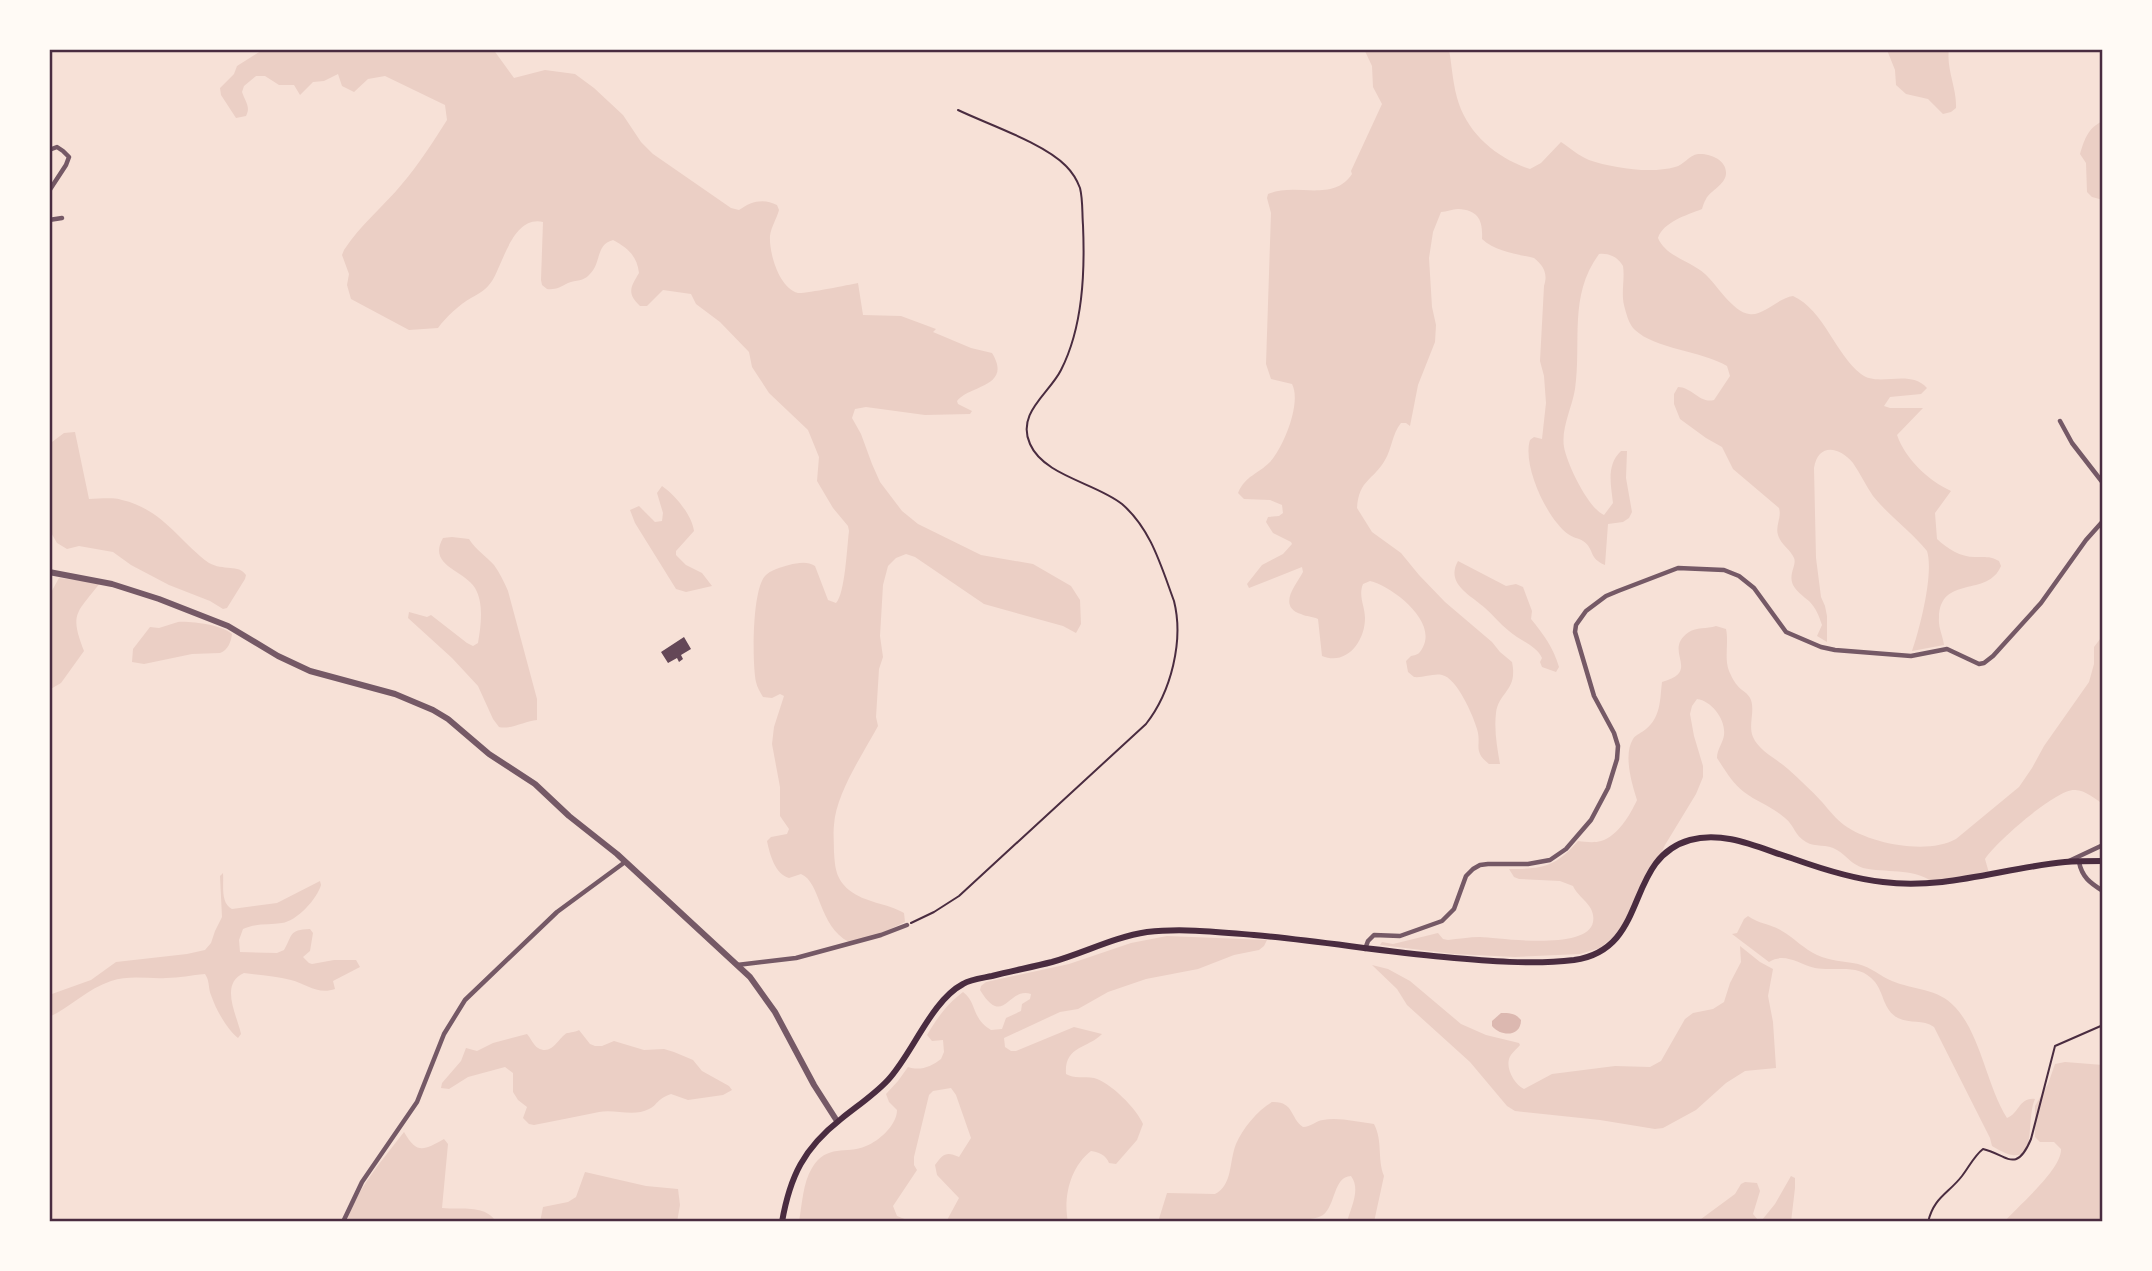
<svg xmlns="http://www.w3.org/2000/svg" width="2152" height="1271" font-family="'Noto Sans',sans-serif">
	<rect width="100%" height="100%" fill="#f7e1d7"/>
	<path fill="#ebcfc5" d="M264 49H493L514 78 545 70 575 74 594 88 623 115 641 142 653 154 731 208 739 210C751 201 764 198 777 205L779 210C777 218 771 227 770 236 769 253 779 288 798 293 804 294 848 285 858 283L863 315 901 316 936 329 933 332 971 348 992 353C1013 387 969 385 957 401L958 404 972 411 970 414 925 415 866 407 855 409 852 418 861 434 872 464 880 482 902 511 918 524 981 555 1033 564 1071 586 1080 600 1081 624 1076 633 1063 626 984 604 915 557 906 554 896 558 888 566 883 585 880 636 883 657 879 669 876 717 878 726C863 754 836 793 834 825 833 833 834 843 834 852 835 868 836 879 849 890 865 903 887 903 904 913L905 922 880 934 849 942C818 926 821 882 801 874L789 878C775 874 770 855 767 841L771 837 787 834 789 829 780 816V787L772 744 774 727 784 696 780 694 772 698 763 697C760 692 757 687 756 682 752 663 752 590 765 576 770 570 782 567 789 565 798 563 807 561 815 566L828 600 836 603C845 594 847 547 849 531L848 526 833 508 817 481 819 457 808 430 769 393 752 367 749 352 720 322 696 304 691 294 663 290 647 306H640C627 293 630 288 639 273 637 256 628 248 613 240 595 245 602 263 589 275 584 281 576 280 568 283 560 287 556 290 547 289L542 285 541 280 543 222C513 215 503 264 492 281 486 290 480 293 471 298 459 305 446 317 438 328L409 330 351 299 347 285 349 274 342 255 344 250C360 225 384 206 402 184 419 164 433 142 447 120L445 105 385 76 368 79 354 92 342 86 338 74 324 81 313 82 300 95 294 85H279L265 76H256L244 86 242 92C245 101 251 107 246 116L236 118 221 95 220 88 234 74 237 66Z
		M1364 49H1449C1452 67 1453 87 1459 104 1470 136 1499 159 1530 169L1541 163 1561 142C1570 148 1579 156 1589 160 1612 168 1651 174 1675 167 1684 165 1689 155 1698 154 1710 153 1727 160 1726 174 1725 185 1711 190 1706 199 1704 202 1703 206 1702 209 1687 215 1663 222 1658 238 1666 257 1691 261 1705 274 1717 285 1733 312 1749 314 1762 317 1778 298 1793 296 1824 310 1835 354 1861 374 1879 388 1909 368 1927 388L1921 394 1890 397 1884 406 1890 408H1923L1897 435C1906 460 1928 480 1951 491L1935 513 1937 539C1948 549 1960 557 1975 557 1985 557 1991 556 1999 561L2001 566C1988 598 1940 574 1939 618 1938 627 1943 636 1944 645L1912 651C1920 628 1934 573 1927 551 1911 531 1888 515 1873 496 1866 486 1860 473 1853 463 1839 446 1818 443 1814 468L1816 558 1821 597 1825 606 1827 616V642L1817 636 1822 625C1819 616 1816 608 1809 601 1803 596 1797 592 1793 585 1788 574 1797 565 1794 558 1791 550 1781 545 1778 535 1775 526 1782 517 1779 508L1733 469 1722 447 1706 438 1680 419 1674 404V394L1678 387C1692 387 1700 404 1714 400L1730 376 1727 366C1702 351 1655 349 1635 330 1629 325 1626 313 1624 305 1621 292 1625 279 1623 266 1618 257 1609 253 1599 254 1568 296 1582 342 1575 389 1572 408 1561 428 1564 447 1567 464 1588 508 1604 515L1613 503C1611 485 1606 465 1621 451H1627L1626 478 1632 512 1629 518 1623 522 1608 524 1605 565C1588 558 1595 549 1583 541 1579 538 1573 538 1568 534 1547 519 1522 465 1530 440L1534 437 1542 439 1546 403 1544 376 1540 361 1544 286C1548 274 1544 266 1534 258 1517 254 1496 252 1482 239 1483 221 1479 210 1458 209 1452 209 1447 212 1441 212L1433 232 1429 258 1432 307 1436 325 1435 342 1418 385 1410 426 1406 423H1401C1392 434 1392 448 1385 460 1374 480 1359 479 1357 508L1372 532 1401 553 1419 575 1445 602 1492 642 1500 652 1512 662C1518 691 1499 691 1496 713 1494 730 1497 747 1500 764H1489C1472 751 1482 745 1477 729 1473 715 1457 678 1442 675 1434 673 1423 678 1414 677L1408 672 1406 661 1411 656C1418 655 1420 653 1423 647 1437 620 1391 586 1370 581L1363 584C1358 596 1365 606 1365 618 1365 642 1346 666 1322 656L1318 619C1312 616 1307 617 1301 614 1277 606 1296 585 1303 572L1302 567 1249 588 1247 584 1262 565 1283 554 1292 544 1291 542 1273 533 1266 522 1268 517 1279 516 1283 513 1282 505 1270 500 1244 499 1238 493C1246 475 1257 475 1270 462 1283 448 1302 403 1292 384L1271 379 1266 364 1271 213 1267 198 1268 194C1295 182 1333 203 1352 174L1351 171 1382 104 1373 87 1372 66Z
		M1949 49C1946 69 1957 88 1956 108L1951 112 1943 114 1928 99 1906 94 1896 85 1895 70 1887 50Z
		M2103 121V200L2092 197 2087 192 2086 163 2080 154C2085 138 2088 128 2103 121Z
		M75 432 89 499C100 499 112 497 122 500 162 509 179 541 209 563 223 571 239 564 246 575L245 579 227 608 223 609 210 601 169 585 131 565 113 552 79 546 67 549 57 543 49 529V442H52L64 433Z
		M662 486C675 495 692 515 694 531L676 551V555L686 565 702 573 712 586 686 592 676 589 635 523 630 510 639 506 655 522 662 521 663 513 657 493Z
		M452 537 469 539C476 550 486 556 494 565 500 573 504 582 508 591L537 699V720C525 721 510 730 499 727L493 719 478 686 452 658 408 618 409 612 427 617 431 615 467 643 473 646 478 643C481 626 484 603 475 588 464 570 427 566 443 538Z
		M1458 561 1506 586 1516 584 1523 587 1532 611 1531 619C1544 635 1553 647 1559 667L1556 672 1542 667 1540 662 1542 658C1537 646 1519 640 1509 631 1500 624 1493 615 1485 608 1471 595 1445 584 1458 561Z
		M59 578 100 583C77 613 69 613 84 651L61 683 49 690V596Z
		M178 622C191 621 222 625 232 634 231 642 228 650 220 653L192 654 144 664 132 662 133 649 150 627 159 628Z
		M1716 626 1726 629C1729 643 1724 658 1729 671 1731 675 1734 682 1737 685 1741 691 1748 692 1751 700 1755 712 1748 725 1753 737 1759 751 1777 759 1788 769 1800 780 1811 790 1822 802 1829 810 1836 819 1844 825 1870 844 1928 855 1956 839L2019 787 2032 768 2044 746 2089 682 2094 664V647L2103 635V804C2095 799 2084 789 2074 790 2055 790 1995 843 1985 859L1989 873 1931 881C1913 868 1885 873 1863 868 1851 864 1847 856 1837 850 1827 843 1815 848 1806 842 1794 835 1795 826 1785 818 1773 807 1757 802 1744 792 1733 784 1725 770 1717 758 1717 749 1723 743 1724 735 1726 720 1712 701 1697 699L1692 706 1690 714 1694 736 1703 766V777L1696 794 1665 845 1625 927 1600 948 1580 954 1515 957 1454 954 1380 945 1382 942 1393 944 1438 933 1443 939 1448 940C1458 939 1469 937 1480 937 1500 938 1588 951 1593 922 1596 905 1579 899 1573 886L1560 881 1519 879 1514 877 1509 869C1542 869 1556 867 1578 841 1586 842 1594 843 1601 841 1618 836 1630 815 1637 800 1632 784 1623 755 1633 739 1636 734 1642 733 1646 729 1661 717 1660 699 1662 682 1703 671 1661 651 1689 632 1696 627 1707 629 1716 626Z
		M223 873C224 885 220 903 232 909L277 903 320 881 321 885C317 899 297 921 282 923 269 925 255 923 243 929L239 940 240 952 277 953 284 950C293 935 288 930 310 929L313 933 310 951 303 957 309 963 312 964 334 960H356L360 967 333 981 335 989C318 995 306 984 291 980 276 976 259 975 244 973 219 984 237 1015 241 1034L238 1038C227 1029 216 1010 211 995 208 988 210 981 205 974 192 975 179 978 166 978 148 979 129 975 111 981 87 989 71 1007 49 1017V995L91 980 116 962 187 954 205 950 211 943 215 931 222 917 220 876Z
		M1748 916C1759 924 1771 924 1782 931 1794 938 1804 949 1817 955 1830 961 1844 961 1858 964 1871 967 1880 976 1892 981 1913 990 1938 988 1955 1007 1981 1035 1986 1084 2007 1118 2019 1114 2019 1097 2035 1099 2024 1123 2042 1177 1992 1146L1990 1138 1934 1027C1923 1019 1910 1024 1898 1018 1883 1010 1884 993 1875 982 1859 962 1836 972 1815 968 1798 964 1785 952 1769 962L1732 934 1737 933 1744 919Z
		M1167 936 1267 940 1264 946 1259 950 1234 955 1198 969 1146 979 1108 992 1078 1009 1060 1012 1004 1038 1005 1047 1011 1051H1016L1074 1027 1102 1034C1087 1049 1064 1046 1066 1074 1074 1079 1084 1076 1094 1078 1110 1082 1137 1109 1143 1124L1137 1140 1116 1164 1109 1163C1106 1155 1099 1152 1091 1151 1070 1167 1063 1198 1068 1222H946L959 1198 937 1175 935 1165C943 1154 946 1151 959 1157L971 1138 956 1095 951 1088 933 1091 929 1095 914 1157V1165L917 1170 893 1206 897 1216 912 1222 882 1220 873 1222H799C802 1205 803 1182 812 1168 827 1143 846 1155 866 1146 879 1141 897 1125 897 1110L889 1102 886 1094 898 1081 908 1067C920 1071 931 1067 941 1059L944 1052 943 1040 932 1041 927 1035C937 1018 947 1004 963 992 977 1002 971 1018 991 1030L1002 1029 1006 1018 1021 1011 1022 1004 1030 999 1031 994C1008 986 1004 1029 980 990L981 986 986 982 1069 964 1131 943Z
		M1740 946 1760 962 1773 969 1768 996 1773 1022 1776 1068 1745 1071 1726 1083 1696 1110 1663 1128 1655 1129 1600 1120 1515 1111 1507 1106 1470 1062 1407 1005 1397 989 1372 965 1388 969 1410 981 1461 1024 1486 1035 1519 1043 1520 1045C1517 1049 1511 1053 1509 1059 1506 1070 1515 1085 1524 1089L1552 1074 1615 1066 1650 1067 1661 1061 1685 1019 1693 1013 1713 1009 1724 1002 1730 983 1741 962Z
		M579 1030 590 1044 595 1046H602L614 1041 644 1050 664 1049 674 1052 693 1060 702 1071 729 1086 732 1090 723 1095 688 1100 671 1094C656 1099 658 1105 649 1109 634 1117 615 1109 599 1112 578 1116 556 1121 534 1125L529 1124 523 1118 527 1107 518 1100 513 1092V1073L505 1067 468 1077 449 1089 441 1088 442 1083 461 1061 466 1048 477 1051 493 1043 527 1034C531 1038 533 1045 538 1048 552 1056 558 1038 567 1033 569 1033 578 1031 579 1030Z
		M2065 1062 2103 1065V1222H2004C2018 1206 2062 1169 2061 1149L2054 1142H2040L2035 1137V1106L2048 1084 2055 1064Z
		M1272 1102C1294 1101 1290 1118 1303 1127 1311 1127 1315 1121 1323 1120 1338 1117 1358 1122 1374 1124 1383 1141 1377 1159 1384 1176L1374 1222H1347C1351 1207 1361 1189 1351 1176 1333 1177 1336 1205 1323 1215 1317 1219 1309 1218 1302 1222H1158L1167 1193 1215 1194C1233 1185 1229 1161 1236 1144 1243 1128 1257 1111 1272 1102Z
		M404 1132C417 1155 424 1150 444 1139L448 1144 442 1208C460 1210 486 1204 496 1222H347C354 1192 385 1157 404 1132Z
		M585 1172 646 1186 678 1189 680 1205 677 1222H540L543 1207 568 1202 576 1197Z
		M1791 1176 1795 1178V1188L1791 1222H1697L1735 1194 1741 1184 1745 1182 1757 1183 1760 1191 1753 1214 1758 1220H1762L1775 1204Z"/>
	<path fill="#dcb8b0" d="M1501 1013C1510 1013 1515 1013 1521 1020 1521 1037 1501 1037 1492 1026V1021Z"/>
	<path fill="#644757" d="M684 637 691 649 681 655 683 659 679 662 677 658 668 663 661 652Z"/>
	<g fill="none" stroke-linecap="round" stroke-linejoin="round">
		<path stroke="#4a2c40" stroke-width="2" d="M911 923 934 912 959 896 1146 724C1171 692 1184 641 1174 601 1161 566 1151 529 1122 504 1096 483 1044 476 1030 444 1016 413 1049 394 1061 370 1083 327 1085 272 1083 225 1082 213 1083 200 1080 188 1077 180 1072 172 1066 166 1044 143 987 124 958 110
			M1928 1222C1934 1197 1948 1194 1962 1176 1969 1167 1974 1156 1983 1149 2006 1154 2016 1175 2031 1139L2055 1046 2103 1025"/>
		<path stroke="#755966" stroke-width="4.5" d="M49 150 57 147 63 151 69 157 66 165 49 191
			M49 220 62 218
			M2060 421 2072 443 2103 483
			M2069 861 2103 845
			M2079 862C2082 877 2090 883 2103 891
			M1365 949 1368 941 1374 935 1400 936 1442 921 1454 909 1466 876 1473 869 1480 865 1488 864H1528L1550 860 1566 849 1591 820 1608 788 1617 759 1618 746 1614 733 1594 696 1575 632 1576 625 1586 611 1606 596 1618 591 1678 568 1724 570 1739 576 1754 588 1786 632 1821 647 1835 650 1911 656 1947 649 1979 664 1984 663 1993 656 2041 603 2086 540 2103 521
			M737 965 796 958 881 935 907 925
			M343 1222 362 1182 417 1102 444 1034 465 1000 557 912 625 862"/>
		<path stroke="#755966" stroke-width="6" d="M49 572 112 584 159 599 228 626 278 656 310 671 395 694 433 710 448 719 489 754 535 784 569 816 617 854 750 977 775 1012 814 1085 837 1121"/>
		<path stroke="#4a2c40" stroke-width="6" d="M782 1222C790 1176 804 1148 841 1119 857 1106 874 1095 888 1080 913 1053 931 1001 963 984 971 979 983 978 992 976 1012 971 1032 967 1052 962 1084 953 1114 937 1147 932 1182 928 1219 932 1254 935 1318 941 1381 951 1444 957 1487 961 1532 965 1574 960 1651 949 1623 859 1690 840 1725 830 1761 849 1794 859 1822 869 1853 879 1883 882 1945 890 2003 868 2065 862 2077 861 2090 861 2103 861"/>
	</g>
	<rect width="2152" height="1271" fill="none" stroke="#fffaf5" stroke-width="102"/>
	<rect x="51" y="51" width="2050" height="1169" fill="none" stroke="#4a2c40" stroke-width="2.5"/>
</svg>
